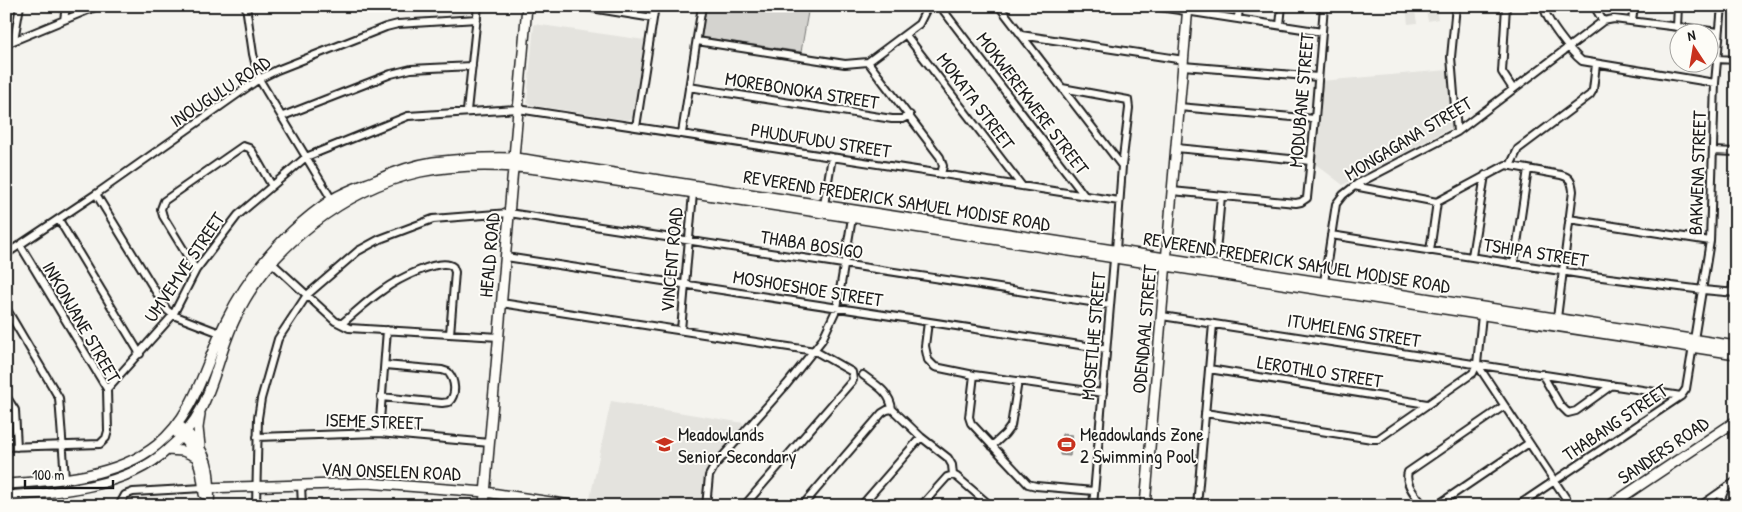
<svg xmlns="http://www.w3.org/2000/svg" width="1742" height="512" font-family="'Patrick Hand',sans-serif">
	<rect width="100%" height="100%" fill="#f4f3ee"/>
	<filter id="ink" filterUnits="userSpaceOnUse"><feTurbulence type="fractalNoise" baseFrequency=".02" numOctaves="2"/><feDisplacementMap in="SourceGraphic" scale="10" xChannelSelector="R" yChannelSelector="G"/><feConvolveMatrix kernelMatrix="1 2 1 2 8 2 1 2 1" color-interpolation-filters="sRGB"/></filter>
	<g filter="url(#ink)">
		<path fill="#e4e3de" d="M1406 6H1414L1417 23 1408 24Z
			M1425 6H1435L1438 19 1428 21Z
			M534 24 645 40 634 117 628 120 531 105 527 102Z
			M1448 70 1452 127 1343 185 1314 163 1321 81Z
			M611 401 744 423 708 467 704 506H608L589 503Z"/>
		<path fill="#d4d3cf" stroke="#787876" d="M705 6H763L808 12 801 52 701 37Z"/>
		<path fill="#abaaa6" stroke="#72716f" d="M1062 434 1072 435 1070 456 1060 455Z"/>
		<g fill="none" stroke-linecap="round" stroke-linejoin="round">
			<defs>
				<path id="street" d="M246 6 253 54 259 79 332 200
					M579 6 653 18
					M940 6 1084 195
					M999 6 1122 166
					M1153 6 1322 32
					M1456 6 1451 57 1457 132
					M1506 6 1502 72 1513 89
					M1528 6 1544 7
					M1544 6C1545 20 1571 52 1582 61L1715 83
					M1594 6 1603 21
					M1238 19 1239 6
					M64 20 66 6
					M1632 21 1634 6
					M1280 25 1282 6
					M1677 27 1678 6
					M906 35 1022 186
					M1021 35 1184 60
					M14 40 20 6
					M697 41 845 64 868 62 919 24 928 6
					M6 44 98 6
					M1717 59 1736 60
					M868 62 940 157 943 166 941 174
					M1183 66 1318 77
					M689 87 892 119H902L910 115
					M1062 88 1128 100 1129 108 1122 166 1116 250
					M1179 107 1315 119
					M467 111 478 6
					M283 116 391 74 411 69 472 66
					M636 127 655 6
					M682 133 702 6
					M1176 148 1311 161
					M1713 151 1736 152
					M1510 166 1518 149 1590 95 1593 90 1596 64
					M1354 186 1437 202
					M1172 191 1296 203 1301 202 1307 198 1315 119 1324 6
					M96 194 167 310 173 315 220 333
					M1437 202 1506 165 1561 175C1570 177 1572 182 1573 191L1557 318
					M824 205 832 157
					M1569 219 1710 241
					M59 220 140 354
					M1331 235 1586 275 1703 290 1736 293
					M1430 251 1437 202
					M1216 252 1221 196
					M6 254 96 194 259 79 277 70 386 27 398 24 477 19
					M1472 256 1485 175
					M506 257 1106 349
					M272 263 335 321 349 328 499 337
					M1514 264 1528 169
					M196 270 163 216 161 209 164 201 243 146 249 148 252 151 272 186
					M1324 282 1336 204 1343 195 1357 184 1457 132 1603 21 1614 19 1719 32
					M1732 293 1736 251
					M501 303 815 351 852 372 853 380 744 506
					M6 308 59 398 65 478
					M1162 316 1681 396
					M928 322 925 346 928 360 935 367 974 375 1103 393
					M341 324C355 313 368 300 383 290 395 281 441 256 453 267L455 272 450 334
					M681 330 693 193
					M1477 364 1571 506
					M1209 369 1427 404
					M1542 374 1560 405 1568 413 1576 411 1612 385
					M863 375C876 385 890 392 892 409
					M974 375 969 417 971 423 1028 484 1036 486 1094 491
					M107 389 173 315 196 270 238 215 306 157 408 116 518 109 1119 201
					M6 396 15 410 17 447
					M381 397 442 403 449 402C457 394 455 380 448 372L442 370 385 365
					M892 409 921 437 948 458 952 465 953 475
					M1205 413 1372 439H1378L1473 373 1477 364 1482 315
					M379 433 387 330
					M257 437 379 433 490 443
					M992 446 1005 434 1011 426 1018 381
					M6 447 100 444 106 438 108 431 107 389 20 245
					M953 475 957 477 991 506
					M301 485 302 506
					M119 506 125 495 133 492 203 488
					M256 506 258 418 261 399 278 339 307 295 358 251 380 239 433 219 509 213 1110 305
					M706 506 709 476 715 465 787 384 822 340 837 308 852 218
					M802 506 882 413 887 410 892 409
					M861 506 921 437
					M921 506 947 477 953 475
					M1093 506 1114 259
					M1197 506 1213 324
					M1425 506C1417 498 1404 484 1408 472L1504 406
					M1436 506 1529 443
					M1517 506 1681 396 1686 389 1710 241 1715 83 1722 6
					M1700 506 1736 481
					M1718 506 1725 489"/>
				<path id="secondary" d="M200 414 198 428 200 446
					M181 427C209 451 211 471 209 506
					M177 433C198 451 202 467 204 494
					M167 450 183 451 197 457
					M6 484C56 481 117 477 157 445 196 414 205 363 226 321 250 272 286 231 331 200 345 191 361 186 376 180 394 172 414 165 433 162 459 159 487 157 513 158 531 159 550 164 569 166L1736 346
					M203 488 367 483 485 492 577 506
					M6 496C58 493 127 487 167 450 180 439 193 425 201 409 216 380 221 347 236 317 269 247 344 189 420 172 459 164 506 165 545 170L1736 354
					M484 506 527 6
					M1145 506 1188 6
					M1609 506 1736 421"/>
			</defs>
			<use href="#street" stroke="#1c1c1c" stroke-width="10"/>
			<use href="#secondary" stroke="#1c1c1c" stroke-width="12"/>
			<use href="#street" stroke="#fdfcf7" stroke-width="6"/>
			<use href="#secondary" stroke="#fdfcf7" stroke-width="9"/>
		</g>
	</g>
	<defs>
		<symbol id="school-bare" viewBox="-9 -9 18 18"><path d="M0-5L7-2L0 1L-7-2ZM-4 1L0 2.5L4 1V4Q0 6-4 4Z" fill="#c8321e" stroke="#fdfcf7" stroke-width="2.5" paint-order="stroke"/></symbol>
		<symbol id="stadium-bare" viewBox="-9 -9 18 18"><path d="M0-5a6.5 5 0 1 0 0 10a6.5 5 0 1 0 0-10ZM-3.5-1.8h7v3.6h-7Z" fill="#c8321e" stroke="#fdfcf7" stroke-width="2.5" paint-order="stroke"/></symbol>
	</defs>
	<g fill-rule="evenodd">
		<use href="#school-bare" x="652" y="432" width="25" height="25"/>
		<use href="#stadium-bare" x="1054" y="432" width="25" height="25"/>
	</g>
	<g text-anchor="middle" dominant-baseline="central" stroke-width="4" stroke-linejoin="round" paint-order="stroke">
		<g font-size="19" fill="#1c1c1c" stroke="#fdfcf7">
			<text transform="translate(802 90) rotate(9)">MOREBONOKA STREET</text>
			<text transform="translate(220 91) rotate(-33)">INOUGULU ROAD</text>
			<text transform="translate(1301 100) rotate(-85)">MODUBANE STREET</text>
			<text transform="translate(976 101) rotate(53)">MOKATA STREET</text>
			<text transform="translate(1033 103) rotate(53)">MOKWEREKWERE STREET</text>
			<text transform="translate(1408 138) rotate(-31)">MONGAGANA STREET</text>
			<text transform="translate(821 140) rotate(9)">PHUDUFUDU STREET</text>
			<text transform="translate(1697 173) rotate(-88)">BAKWENA STREET</text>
			<text transform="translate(897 200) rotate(9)">REVEREND FREDERICK SAMUEL MODISE ROAD</text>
			<text transform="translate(812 244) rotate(9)">THABA BOSIGO</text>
			<text transform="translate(1536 252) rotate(9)">TSHIPA STREET</text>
			<text transform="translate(489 255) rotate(-85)">HEALD ROAD</text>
			<text transform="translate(671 260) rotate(-85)">VINCENT ROAD</text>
			<text transform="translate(1297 262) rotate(9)">REVEREND FREDERICK SAMUEL MODISE ROAD</text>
			<text transform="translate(184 267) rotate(-56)">UMVEMVE STREET</text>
			<text transform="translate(808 288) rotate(9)">MOSHOESHOE STREET</text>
			<text transform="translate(82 322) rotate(60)">INKONJANE STREET</text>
			<text transform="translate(1144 329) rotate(-85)">ODENDAAL STREET</text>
			<text transform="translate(1354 330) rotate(9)">ITUMELENG STREET</text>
			<text transform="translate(1093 336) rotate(-85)">MOSETLHE STREET</text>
			<text transform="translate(1320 371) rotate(9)">LEROTHLO STREET</text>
			<text transform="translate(374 421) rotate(2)">ISEME STREET</text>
			<text transform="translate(1615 422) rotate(-34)">THABANG STREET</text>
			<text transform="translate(1663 450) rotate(-34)">SANDERS ROAD</text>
			<text transform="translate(391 471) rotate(2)">VAN ONSELEN ROAD</text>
		</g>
		<g font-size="19" fill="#1c1c1c" stroke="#fdfcf7" text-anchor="start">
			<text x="678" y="434">Meadowlands<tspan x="678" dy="22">Senior Secondary</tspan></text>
			<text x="1080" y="434">Meadowlands Zone<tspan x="1080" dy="22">2 Swimming Pool</tspan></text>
		</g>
	</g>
	<rect width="1742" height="512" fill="none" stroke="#fdfcf7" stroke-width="25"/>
	<rect x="12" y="12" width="1717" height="487" fill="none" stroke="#1c1c1c" stroke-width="2" filter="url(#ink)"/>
	<g transform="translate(1694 48) rotate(348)"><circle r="24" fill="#fdfcf7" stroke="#a3a29f"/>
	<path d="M0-4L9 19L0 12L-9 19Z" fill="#c8321e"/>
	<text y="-8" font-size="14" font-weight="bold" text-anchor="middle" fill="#1c1c1c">N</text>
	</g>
	<path d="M25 480v8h88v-8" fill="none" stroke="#1c1c1c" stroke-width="2.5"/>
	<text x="32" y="480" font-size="15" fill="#1c1c1c" stroke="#fdfcf7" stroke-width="4" paint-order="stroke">100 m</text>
</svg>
